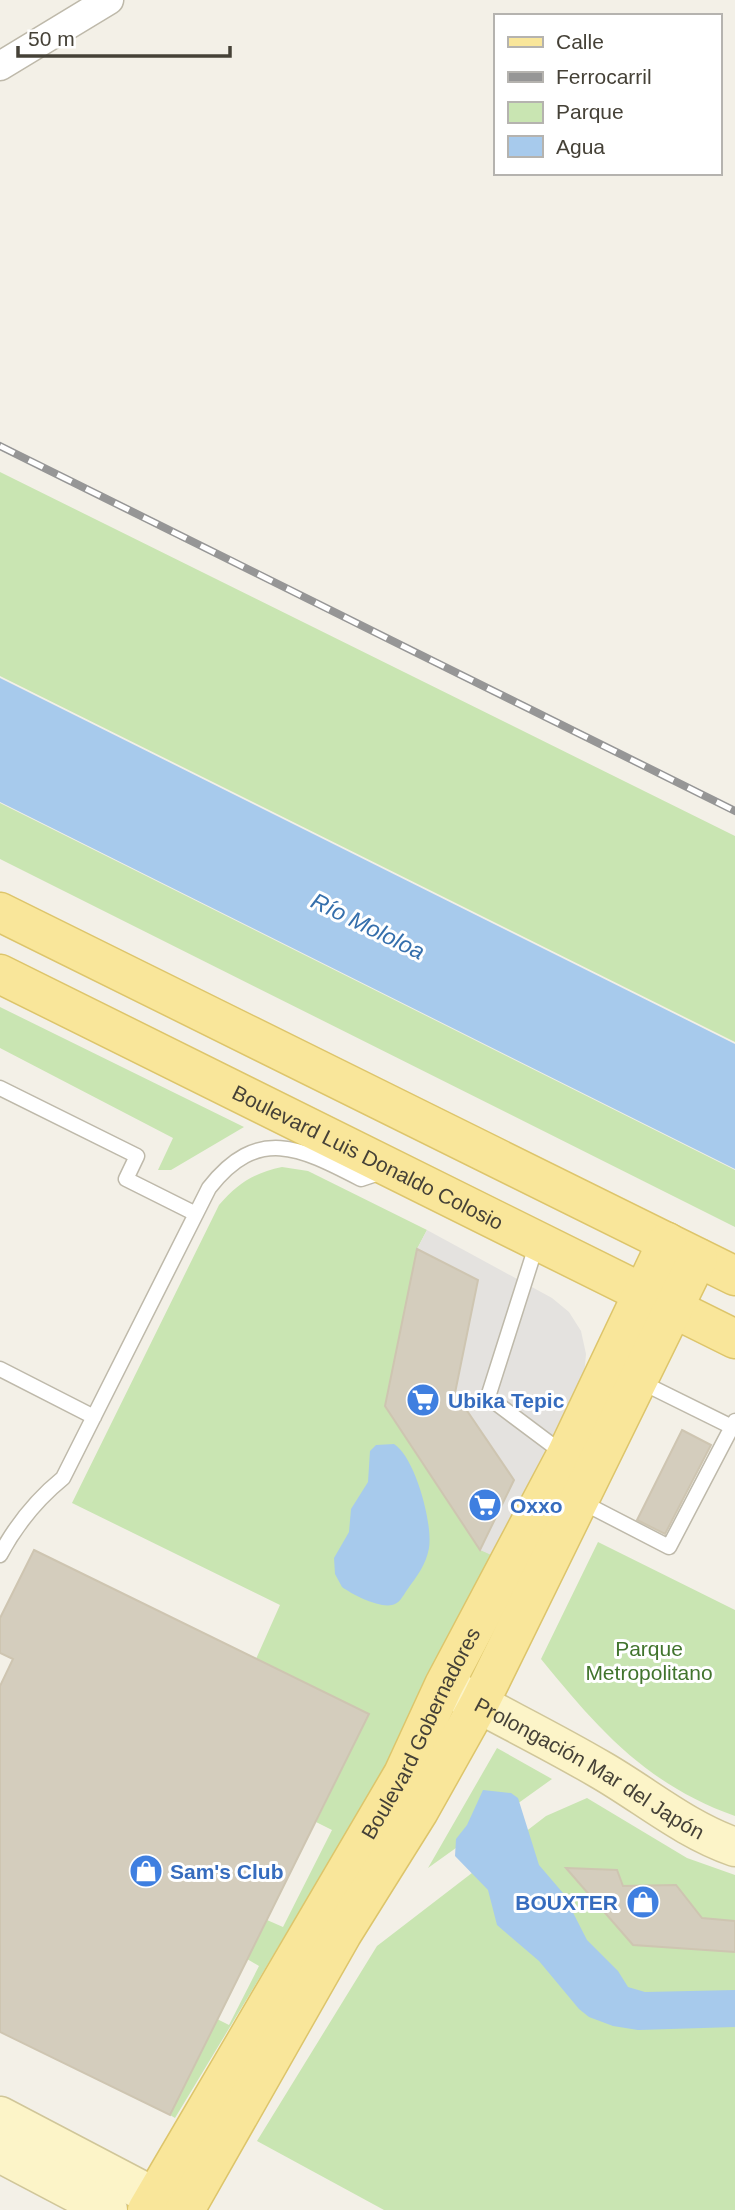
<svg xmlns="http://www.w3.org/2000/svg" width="735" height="2210" font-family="Helvetica,sans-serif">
	<rect width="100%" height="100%" fill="#f3f0e7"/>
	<path fill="#c9e5b2" d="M0 472 735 836V1042L0 676Z
		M0 803 735 1170V1227L0 859Z
		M0 1007 244 1127 171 1170H158L173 1138 0 1048Z
		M282 1167 308 1171 427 1230 417 1249 385 1406 480 1549 496 1557 412 1725 175 2118 170 2115 217 2019 229 2025 259 1966 247 1959 267 1920 283 1927 332 1830 316 1822 369 1714 256 1659 280 1605 72 1503 219 1205C238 1183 254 1173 282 1167Z
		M598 1542 735 1610V1816C647 1785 598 1729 541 1659Z
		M497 1748 552 1779 428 1868Z
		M587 1798 687 1858 735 1875V2210H384L257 2141 377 1946 546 1816Z"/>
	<path fill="#e4e2df" d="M427 1230 552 1298 569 1312 581 1331 586 1354 584 1376 496 1557 480 1550 513 1480 455 1393 478 1281 417 1249Z"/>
	<path fill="#a7caec" d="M0 678 735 1044V1169L0 802Z
		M394 1444C415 1457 433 1523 429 1548 426 1565 417 1576 407 1590 403 1596 399 1604 392 1605 379 1608 353 1595 342 1587L335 1574 334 1558 349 1532 351 1509 368 1482 370 1451 376 1445Z
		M483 1790 511 1793 518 1798 539 1865 563 1893 587 1940 618 1971 628 1987 645 1992 735 1990V2027L638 2030 613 2026 589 2017 579 2009 539 1961 497 1925 488 1890 455 1856 456 1839 467 1825Z"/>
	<path fill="#d4cdbd" stroke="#cec5b1" stroke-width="2" d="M417 1249 478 1280 455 1393 514 1480 480 1550 385 1406Z
		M682 1430 711 1445 665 1534 637 1520Z
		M34 1550 369 1714 170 2115 0 2032V1686L13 1659 0 1653V1618Z
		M566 1868 617 1870 623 1886 676 1885 702 1918 735 1921V1952L633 1945Z"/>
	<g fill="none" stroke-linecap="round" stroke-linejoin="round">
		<defs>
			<path id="lane" d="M0 1088 137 1156 126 1179 196 1214
				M537 1243 488 1397 564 1454
				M0 1369 94 1417
				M639 1381 732 1427
				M580 1501 669 1547 735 1421
				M0 1555C16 1525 36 1500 63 1478L209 1188C258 1125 301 1148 361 1179L382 1172"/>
			<path id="street" d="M0 66 109 0"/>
			<g id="secondary">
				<path id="s1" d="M450 1688C500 1716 552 1741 601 1770 646 1796 684 1829 735 1847"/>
				<path d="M0 2116 179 2210"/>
				<path d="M0 2153 108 2210"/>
			</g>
			<g id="primary">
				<path d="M0 912 735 1276"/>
				<path id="s2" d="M0 974 735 1339"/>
				<path id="s3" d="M147 2210 403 1774 444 1685 566 1455 667 1242"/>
				<path d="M185 2210 342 1934 419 1811 479 1704 698 1258"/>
			</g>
		</defs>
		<use href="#lane" stroke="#beb9aa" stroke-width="17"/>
		<use href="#street" stroke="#beb9aa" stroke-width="31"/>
		<use href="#secondary" stroke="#d0c699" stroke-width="41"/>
		<use href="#primary" stroke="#ddc56b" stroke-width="41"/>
		<use href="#lane" stroke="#fff" stroke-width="14"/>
		<use href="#street" stroke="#fff" stroke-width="28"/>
		<use href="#secondary" stroke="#fcf4c8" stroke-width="38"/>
		<use href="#primary" stroke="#f9e69a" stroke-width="38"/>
		<defs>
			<path id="rail" d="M0 446 735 811"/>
		</defs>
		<use href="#rail" stroke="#969696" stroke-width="8"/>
		<use href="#rail" stroke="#fff" stroke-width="5" stroke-dasharray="16" stroke-linecap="butt"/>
	</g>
	<defs>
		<symbol id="supermarket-disc" viewBox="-11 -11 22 22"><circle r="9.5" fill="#3f7fe0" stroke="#fff"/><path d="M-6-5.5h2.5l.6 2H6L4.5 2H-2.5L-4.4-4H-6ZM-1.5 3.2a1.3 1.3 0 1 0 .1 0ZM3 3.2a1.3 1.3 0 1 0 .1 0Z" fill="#fff"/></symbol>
		<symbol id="shop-disc" viewBox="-11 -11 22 22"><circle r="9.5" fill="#3f7fe0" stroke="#fff"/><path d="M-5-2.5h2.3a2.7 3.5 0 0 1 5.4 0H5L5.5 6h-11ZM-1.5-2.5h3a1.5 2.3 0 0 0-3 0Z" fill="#fff"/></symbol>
	</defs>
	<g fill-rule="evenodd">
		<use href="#supermarket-disc" x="404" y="1381" width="38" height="38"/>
		<use href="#supermarket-disc" x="466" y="1486" width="38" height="38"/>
		<use href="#shop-disc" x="127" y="1852" width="38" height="38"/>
		<use href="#shop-disc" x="624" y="1883" width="38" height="38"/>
	</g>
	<g text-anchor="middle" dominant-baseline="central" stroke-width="6" stroke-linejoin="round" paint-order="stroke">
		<g font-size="21" fill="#454137" stroke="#fff">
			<text stroke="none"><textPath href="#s2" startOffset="411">Boulevard Luis Donaldo Colosio</textPath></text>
			<text stroke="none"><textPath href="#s3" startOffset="550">Boulevard Gobernadores</textPath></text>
			<text stroke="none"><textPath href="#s1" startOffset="161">Prolongación Mar del Japón</textPath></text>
		</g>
		<g font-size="21" font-weight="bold" fill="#366cbe" stroke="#fff" text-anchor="start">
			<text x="448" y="1400">Ubika Tepic</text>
			<text x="510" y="1505">Oxxo</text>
			<text x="170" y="1871">Sam's Club</text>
			<text x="618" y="1902" text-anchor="end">BOUXTER</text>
		</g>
		<g font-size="21" fill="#41742d" stroke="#fff">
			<text x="649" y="1648">Parque<tspan x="649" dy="24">Metropolitano</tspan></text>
		</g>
		<g font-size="23" font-style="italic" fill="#356fac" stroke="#fff">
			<text transform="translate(368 926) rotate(26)">Río Mololoa</text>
		</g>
	</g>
	<rect x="494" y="14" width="228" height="161" fill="#ffffff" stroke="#b5b3af" stroke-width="2"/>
	<rect x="508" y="37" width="35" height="10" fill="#f9e69a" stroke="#b5b3af" stroke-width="2"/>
	<text x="556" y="49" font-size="21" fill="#454137">Calle</text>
	<rect x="508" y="72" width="35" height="10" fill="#969696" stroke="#b5b3af" stroke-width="2"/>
	<text x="556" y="84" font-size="21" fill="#454137">Ferrocarril</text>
	<rect x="508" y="102" width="35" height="21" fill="#c9e5b2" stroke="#b5b3af" stroke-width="2"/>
	<text x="556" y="119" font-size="21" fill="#454137">Parque</text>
	<rect x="508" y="136" width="35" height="21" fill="#a7caec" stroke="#b5b3af" stroke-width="2"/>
	<text x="556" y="154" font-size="21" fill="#454137">Agua</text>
	<path d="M18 46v10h212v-10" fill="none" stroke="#454137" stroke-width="3.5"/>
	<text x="28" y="46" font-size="21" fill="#454137" stroke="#ffffff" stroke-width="5" paint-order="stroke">50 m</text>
</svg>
